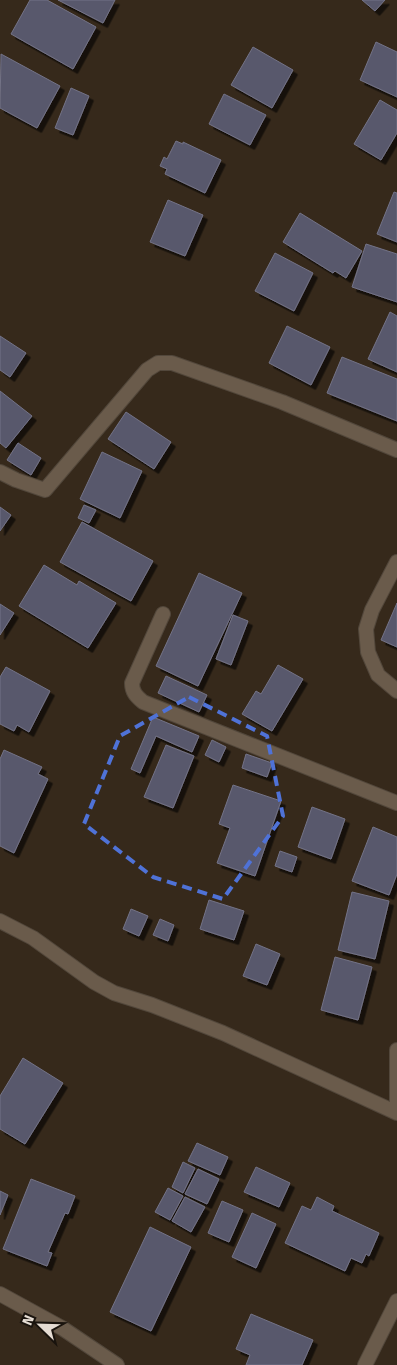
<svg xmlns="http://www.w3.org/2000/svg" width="397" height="1365" font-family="'Fira Sans',sans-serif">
	<defs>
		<filter id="shadow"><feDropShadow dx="4.5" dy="4.5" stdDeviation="0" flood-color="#0009"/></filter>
	</defs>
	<rect width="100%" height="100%" fill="#36291b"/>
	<path fill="#59586c" stroke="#737387" filter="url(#shadow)" d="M30 0H47L96 27 73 69 11 34Z
		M58 0H115L103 23Z
		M362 0H385L375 11Z
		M376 42 397 52V97L360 80Z
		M253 47 293 70 272 108 231 85Z
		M1 54 60 86 37 128 0 108Z
		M71 88 89 96 73 135 55 128Z
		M224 94 266 115 250 145 209 124Z
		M380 100 397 110V133L381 160 354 144Z
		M176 141 183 144V142L221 160 205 193 165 174 167 169 160 166 164 157 167 159Z
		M394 192 397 193V242L377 234Z
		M168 200 203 215 185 256 150 242Z
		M300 213 362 251 346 278 335 271 333 273 283 242Z
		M366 244 397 254V302L352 287Z
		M275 253 313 273 294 311 255 291Z
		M390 312 397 316V372L368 359Z
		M287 326 330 347 311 385 269 363Z
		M0 336 26 353 10 377 0 370Z
		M342 357 397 379V421L327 393Z
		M0 391 32 416 6 448 0 443Z
		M126 412 171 442 154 469 108 439Z
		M18 443 41 458 31 475 7 460Z
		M102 452 142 471 120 518 80 499Z
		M84 505 96 510 89 523 78 518Z
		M0 507 11 515 0 531Z
		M82 522 153 561 131 601 60 562Z
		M44 565 77 585 79 581 116 603 88 648 19 606Z
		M199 573 242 593 198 686 156 666Z
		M397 603V647L381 640Z
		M0 604 14 613 0 635Z
		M233 615 248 621 231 665 216 659Z
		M278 665 303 679 272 731 242 714 256 691 261 694Z
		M6 667 50 691 29 732 17 725 14 731 0 724V677Z
		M166 676 207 695 199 712 158 693Z
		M153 717 199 736 192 752 156 736 140 773 131 769Z
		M212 740 226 747 219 762 205 755Z
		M166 745 194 756 173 808 144 797Z
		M4 750 42 767 38 774 48 779 14 853 0 846V759Z
		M246 754 272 763 267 777 242 768Z
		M233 785 281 801 255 876 217 863 230 828 219 824Z
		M312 807 345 819 331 859 298 847Z
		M373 827 397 837V874L389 895 352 881Z
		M280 851 297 857 292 872 275 866Z
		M352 892 389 901 375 959 338 950Z
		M209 900 244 911 234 940 200 929Z
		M131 909 148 916 139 936 123 929Z
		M160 919 174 925 168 941 153 935Z
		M256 944 280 954 267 985 243 976Z
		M335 957 372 967 358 1020 321 1010Z
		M23 1058 63 1083 25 1144 0 1129V1096Z
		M197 1143 228 1157 220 1175 188 1161Z
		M183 1162 195 1168 183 1193 172 1187Z
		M256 1167 290 1183 279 1207 244 1192Z
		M198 1169 219 1179 207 1204 185 1194Z
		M31 1179 75 1196 68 1214 65 1213 48 1252 52 1253 47 1266 3 1249Z
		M168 1188 183 1196 170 1220 155 1212Z
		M0 1191 8 1195 0 1215Z
		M185 1197 205 1207 191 1232 172 1221Z
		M317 1197 334 1206 332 1211 379 1233 369 1256 366 1254 362 1263 351 1258 345 1271 285 1243 302 1206 311 1210Z
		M222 1201 243 1210 229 1242 208 1233Z
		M252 1213 276 1224 256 1268 232 1257Z
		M150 1227 191 1247 151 1331 110 1312Z
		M251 1314 313 1340 302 1365H246L250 1355 236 1349Z"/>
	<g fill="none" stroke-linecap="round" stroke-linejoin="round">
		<defs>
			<path id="minor" d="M0 472 16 480 45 490 147 370 158 363H172L282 402 397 450
				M397 562 372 610 366 629 368 652 378 675 397 691
				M163 614 132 683C132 692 136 696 143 702L397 803
				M0 921 33 938 94 982 114 993 152 1005 223 1033 397 1113
				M397 1113V1050
				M0 1294 62 1328 117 1365
				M365 1365 397 1301"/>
		</defs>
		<use href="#minor" stroke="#52473b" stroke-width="16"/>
		<use href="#minor" stroke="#6a5b4b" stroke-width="14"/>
	</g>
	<path fill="none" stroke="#4f72d7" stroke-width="4" stroke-dasharray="10 6" stroke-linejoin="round" d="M189 697 267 736 283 816 223 899 153 877 84 824 120 736Z"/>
	<g transform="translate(40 1325) rotate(293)" stroke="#19130d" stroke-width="4" paint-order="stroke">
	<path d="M0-4L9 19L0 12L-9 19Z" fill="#e5dcd3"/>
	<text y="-8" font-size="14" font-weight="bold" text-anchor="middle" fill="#e5dcd3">N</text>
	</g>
</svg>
